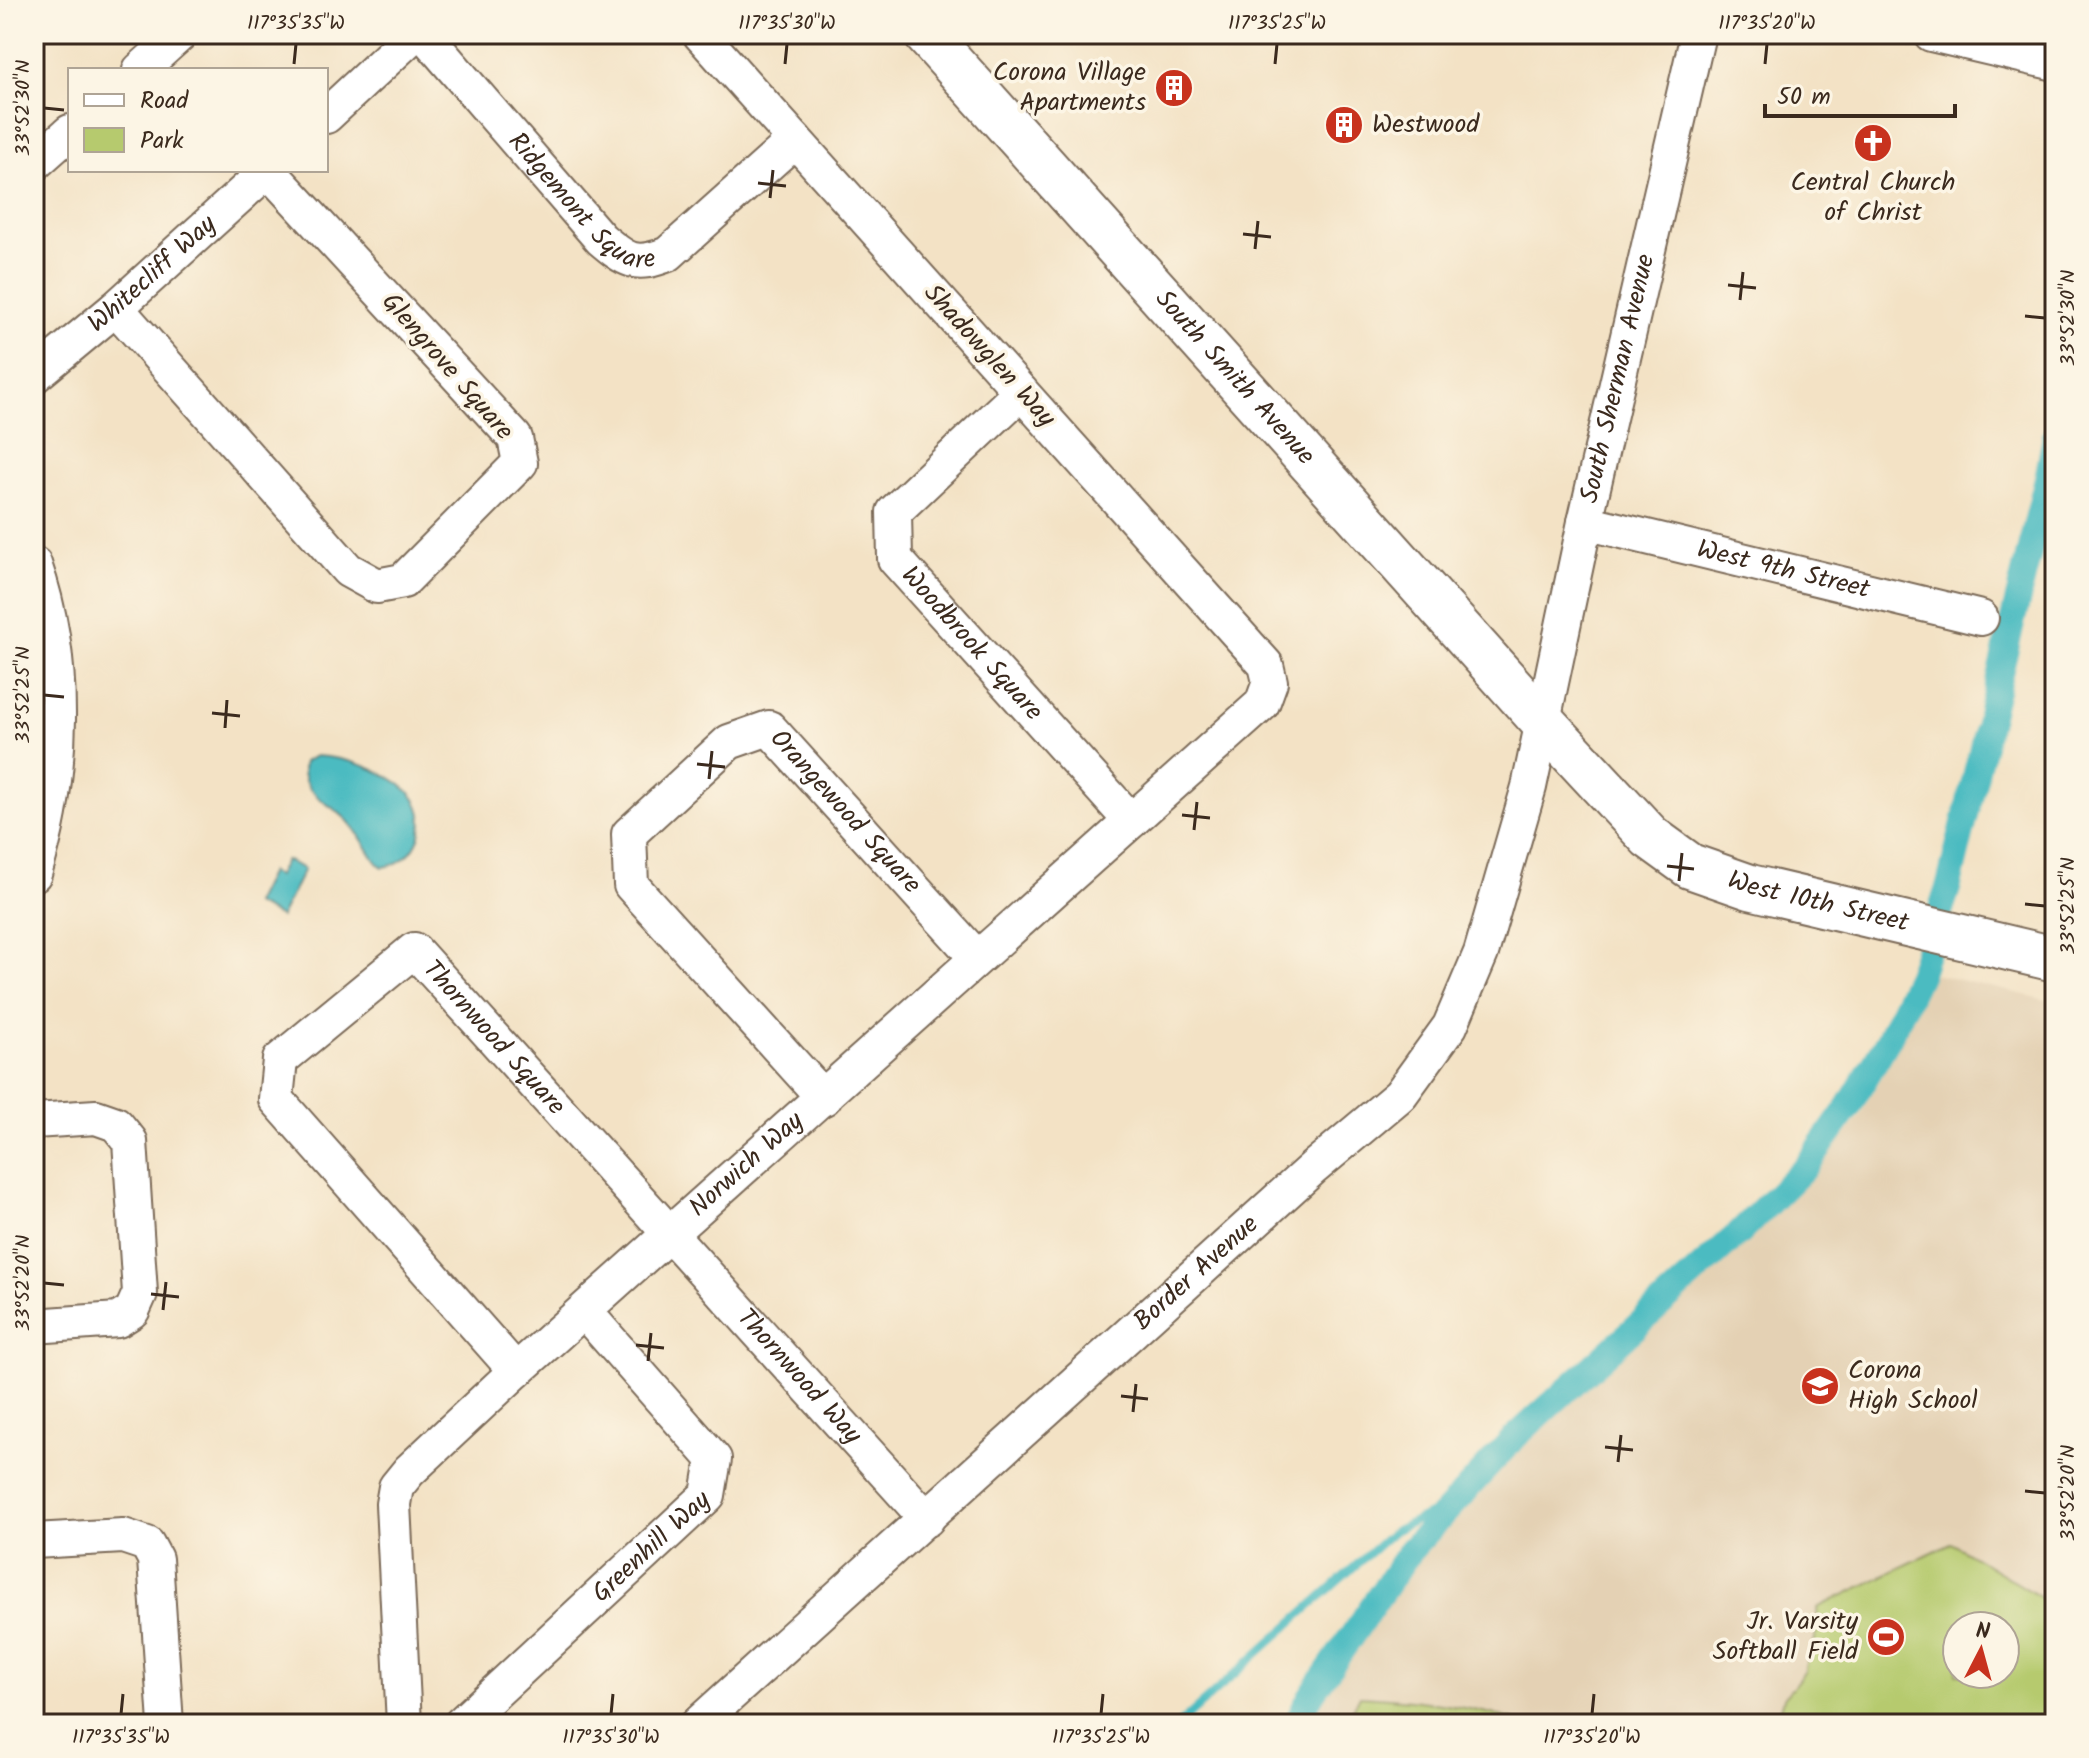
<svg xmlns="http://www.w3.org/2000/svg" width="2089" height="1758" font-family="Kalam,sans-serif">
	<rect width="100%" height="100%" fill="#fcf5e5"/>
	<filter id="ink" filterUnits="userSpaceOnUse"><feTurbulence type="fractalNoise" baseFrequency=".0125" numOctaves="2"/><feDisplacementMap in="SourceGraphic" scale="16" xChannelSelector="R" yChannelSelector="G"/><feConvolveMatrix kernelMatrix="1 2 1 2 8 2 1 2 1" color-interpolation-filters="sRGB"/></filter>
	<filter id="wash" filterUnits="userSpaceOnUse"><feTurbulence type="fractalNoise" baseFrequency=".006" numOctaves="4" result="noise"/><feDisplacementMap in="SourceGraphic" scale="32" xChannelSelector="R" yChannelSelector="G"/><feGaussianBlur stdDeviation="1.8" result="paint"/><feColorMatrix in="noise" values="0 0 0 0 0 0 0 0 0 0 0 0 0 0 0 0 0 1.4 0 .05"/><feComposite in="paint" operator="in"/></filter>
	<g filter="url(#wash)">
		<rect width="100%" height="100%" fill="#f3e2c5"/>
		<path fill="#e4d1b4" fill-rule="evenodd" d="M1929 973 2055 1002V1724H1307L1358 1637 1416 1556 1454 1511 1518 1444 1783 1208 1823 1162 1858 1118 1897 1050ZM1957 1626H2005V1674H1957Z"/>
		<path fill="#b6ca6e" stroke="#787a46" stroke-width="2" fill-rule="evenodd" d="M1951 1543 2040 1597 2055 1617V1724H1775L1781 1715 1780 1711 1784 1698 1805 1671C1804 1660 1811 1654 1814 1644 1817 1632 1818 1620 1817 1608ZM1957 1626H2005V1674H1957Z
			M1360 1696C1418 1699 1472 1706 1527 1724H1346Z"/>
		<path fill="#4cbbc1" stroke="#447270" stroke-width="2" d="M315 756C345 757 386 770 408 791 435 816 420 862 383 867L377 863C367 849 359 832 347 820 329 801 297 793 304 762Z
			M285 860 304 869 280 917 254 904 270 872 277 876Z"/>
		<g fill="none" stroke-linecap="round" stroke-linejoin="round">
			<path stroke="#4cbbc1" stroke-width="8" d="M1179 1724 1394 1531 1459 1499"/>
			<path stroke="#4cbbc1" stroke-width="26" d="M1296 1724 1311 1695 1410 1551 1513 1439 1738 1234 1807 1165 1849 1106 1888 1040 1919 975 1949 885 2048 474 2055 436"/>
		</g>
	</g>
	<g filter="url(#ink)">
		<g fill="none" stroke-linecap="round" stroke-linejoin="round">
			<defs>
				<g id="minor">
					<path id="s1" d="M424 34 601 239C627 261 635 267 668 254L795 140"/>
					<path d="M1931 34 2055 63"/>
					<path d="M140 70 180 34"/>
					<path d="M326 116 414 34"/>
					<path d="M34 164 70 132"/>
					<path d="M116 308 348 570 377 586 403 581 520 463 515 438 268 170"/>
					<path id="s2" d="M34 376 116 308 268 170"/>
					<path id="s3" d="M1021 392 894 512 895 559 1131 821"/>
					<path id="s4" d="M1585 522 1981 618"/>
					<path d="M34 564C68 661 64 777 34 874"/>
					<path id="s5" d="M824 1098 631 885 629 834 729 742 769 728 977 958"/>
					<path d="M34 1121 96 1117 116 1124 130 1141 140 1293 132 1311 118 1320 34 1326"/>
					<path id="s6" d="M516 1371 276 1099 280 1060 414 950 927 1519"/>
					<path d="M34 1541 123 1536 147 1544 155 1559 166 1724"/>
					<path id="s7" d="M404 1724 393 1504 396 1487 409 1471 516 1371 1262 704 1270 682 1266 665 700 34"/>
					<path id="s8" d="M461 1724 708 1495 714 1459 585 1312"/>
					<path id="s9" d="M698 1724 1313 1168 1400 1095 1450 1026 1481 953 1529 787 1585 522 1698 34"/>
				</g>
				<g id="major">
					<path id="s10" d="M926 34 1544 723 1650 837 1690 866 1750 887 2055 959"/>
				</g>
			</defs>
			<use href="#minor" stroke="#7b6a58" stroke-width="38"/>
			<use href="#major" stroke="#7b6a58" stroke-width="48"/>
			<use href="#minor" stroke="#fff" stroke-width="34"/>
			<use href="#major" stroke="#fff" stroke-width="44"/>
		</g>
	</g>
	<path fill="none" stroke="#3b2a1e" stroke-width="3" d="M294 64 296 44M785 64 787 44M1275 64 1277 44M1765 64 1767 44M44 108 64 110M758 183 786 186M770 198 773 170M1243 234 1271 237M1255 249 1258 221M1728 285 1756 288M1740 300 1743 272M2025 316 2045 318M44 695 64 697M212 713 240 716M225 728 227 700M697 764 725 767M709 779 712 751M1182 815 1210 818M1194 830 1197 802M1667 866 1694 869M1679 881 1682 853M2025 904 2045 906M44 1283 64 1285M151 1294 179 1297M163 1310 166 1282M636 1345 664 1348M648 1361 651 1333M1121 1396 1148 1399M1133 1412 1136 1384M1605 1447 1633 1450M1618 1462 1621 1435M2025 1491 2045 1493M121 1714 123 1694M611 1714 613 1694M1101 1714 1103 1694M1592 1714 1594 1694"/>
	<defs>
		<symbol id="building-disc" viewBox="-11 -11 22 22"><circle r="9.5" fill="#c8321e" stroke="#fcf5e5"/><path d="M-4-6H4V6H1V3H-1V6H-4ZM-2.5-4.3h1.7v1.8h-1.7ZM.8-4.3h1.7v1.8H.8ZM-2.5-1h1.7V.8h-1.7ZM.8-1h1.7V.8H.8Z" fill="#fff"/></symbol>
		<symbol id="church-disc" viewBox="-11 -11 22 22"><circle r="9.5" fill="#c8321e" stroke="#fcf5e5"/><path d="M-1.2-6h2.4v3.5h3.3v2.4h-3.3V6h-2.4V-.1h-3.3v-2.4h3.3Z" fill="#fff"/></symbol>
		<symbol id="school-disc" viewBox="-11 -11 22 22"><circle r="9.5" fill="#c8321e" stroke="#fcf5e5"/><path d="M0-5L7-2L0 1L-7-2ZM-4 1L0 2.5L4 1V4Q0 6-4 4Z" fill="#fff"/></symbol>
		<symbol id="stadium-disc" viewBox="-11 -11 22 22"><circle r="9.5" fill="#c8321e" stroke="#fcf5e5"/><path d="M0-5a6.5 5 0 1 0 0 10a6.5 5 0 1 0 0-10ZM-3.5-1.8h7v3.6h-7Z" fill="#fff"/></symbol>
	</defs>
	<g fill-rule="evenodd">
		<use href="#building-disc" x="1152" y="66" width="44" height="44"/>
		<use href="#building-disc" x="1322" y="103" width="44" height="44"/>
		<use href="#church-disc" x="1851" y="121" width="44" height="44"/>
		<use href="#school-disc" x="1798" y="1364" width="44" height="44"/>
		<use href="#stadium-disc" x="1864" y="1615" width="44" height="44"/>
	</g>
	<g text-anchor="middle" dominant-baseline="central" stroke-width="7" stroke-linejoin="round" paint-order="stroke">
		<g font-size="26" fill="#3b2a1e" stroke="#fcf5e5" text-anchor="end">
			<text x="1146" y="73">Corona Village<tspan x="1146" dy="30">Apartments</tspan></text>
			<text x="1372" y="125" text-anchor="start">Westwood</text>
			<text x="1873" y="183" text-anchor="middle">Central Church<tspan x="1873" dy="30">of Christ</tspan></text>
			<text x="1848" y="1371" text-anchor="start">Corona<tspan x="1848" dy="30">High School</tspan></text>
			<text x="1858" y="1622">Jr. Varsity<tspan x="1858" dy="30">Softball Field</tspan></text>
		</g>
		<g font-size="26" fill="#3b2a1e" stroke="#fcf5e5">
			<text stroke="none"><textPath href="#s1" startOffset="234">Ridgemont Square</textPath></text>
			<text stroke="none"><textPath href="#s2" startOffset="156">Whitecliff Way</textPath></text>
			<text transform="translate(989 356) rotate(48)">Shadowglen Way</text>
			<text transform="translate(447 367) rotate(49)">Glengrove Square</text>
			<text stroke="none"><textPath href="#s10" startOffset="462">South Smith Avenue</textPath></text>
			<text stroke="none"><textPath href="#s9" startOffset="1698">South Sherman Avenue</textPath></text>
			<text stroke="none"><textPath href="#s4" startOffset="204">West 9th Street</textPath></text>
			<text stroke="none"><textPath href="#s3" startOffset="336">Woodbrook Square</textPath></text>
			<text stroke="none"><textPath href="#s5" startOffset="630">Orangewood Square</textPath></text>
			<text stroke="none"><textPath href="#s10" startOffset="1264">West 10th Street</textPath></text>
			<text stroke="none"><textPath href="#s6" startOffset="694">Thornwood Square</textPath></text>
			<text stroke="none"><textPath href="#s7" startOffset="714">Norwich Way</textPath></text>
			<text stroke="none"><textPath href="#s9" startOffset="672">Border Avenue</textPath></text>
			<text stroke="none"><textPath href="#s6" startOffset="1150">Thornwood Way</textPath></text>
			<text stroke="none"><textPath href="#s8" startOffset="260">Greenhill Way</textPath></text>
		</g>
	</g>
	<rect width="2089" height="1758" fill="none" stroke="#fcf5e5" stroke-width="88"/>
	<rect x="68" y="68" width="260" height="104" fill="#fcf5e5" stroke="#afa495" stroke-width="2"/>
	<rect x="84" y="94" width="40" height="12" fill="#ffffff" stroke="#afa495" stroke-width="2"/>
	<text x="140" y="108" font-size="24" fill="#3b2a1e">Road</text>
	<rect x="84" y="128" width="40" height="24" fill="#b6ca6e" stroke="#afa495" stroke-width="2"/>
	<text x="140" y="148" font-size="24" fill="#3b2a1e">Park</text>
	<g transform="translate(1981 1650) rotate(6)"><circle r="38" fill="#fcf5e5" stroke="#afa495" stroke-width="2"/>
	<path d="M0-6L14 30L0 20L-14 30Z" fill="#c8321e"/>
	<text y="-12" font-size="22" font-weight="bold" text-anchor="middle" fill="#3b2a1e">N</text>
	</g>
	<path d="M1765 104v12h190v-12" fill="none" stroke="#3b2a1e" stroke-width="4"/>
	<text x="1777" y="104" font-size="24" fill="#3b2a1e" stroke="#fcf5e5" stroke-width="6" paint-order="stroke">50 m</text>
	<rect x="44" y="44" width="2001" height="1670" fill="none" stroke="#3b2a1e" stroke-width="3"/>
	<g font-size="20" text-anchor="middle" fill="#3b2a1e">
		<text x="296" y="29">117°35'35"W</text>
		<text x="787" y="29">117°35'30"W</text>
		<text x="1277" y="29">117°35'25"W</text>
		<text x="1767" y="29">117°35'20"W</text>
		<text transform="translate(22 108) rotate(-90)" y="7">33°52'30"N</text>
		<text transform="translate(2067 318) rotate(-90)" y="7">33°52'30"N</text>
		<text transform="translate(22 695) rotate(-90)" y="7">33°52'25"N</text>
		<text transform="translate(2067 906) rotate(-90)" y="7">33°52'25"N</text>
		<text transform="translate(22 1283) rotate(-90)" y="7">33°52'20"N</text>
		<text transform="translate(2067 1493) rotate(-90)" y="7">33°52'20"N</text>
		<text x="121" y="1743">117°35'35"W</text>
		<text x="611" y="1743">117°35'30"W</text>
		<text x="1101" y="1743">117°35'25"W</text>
		<text x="1592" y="1743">117°35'20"W</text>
	</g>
</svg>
